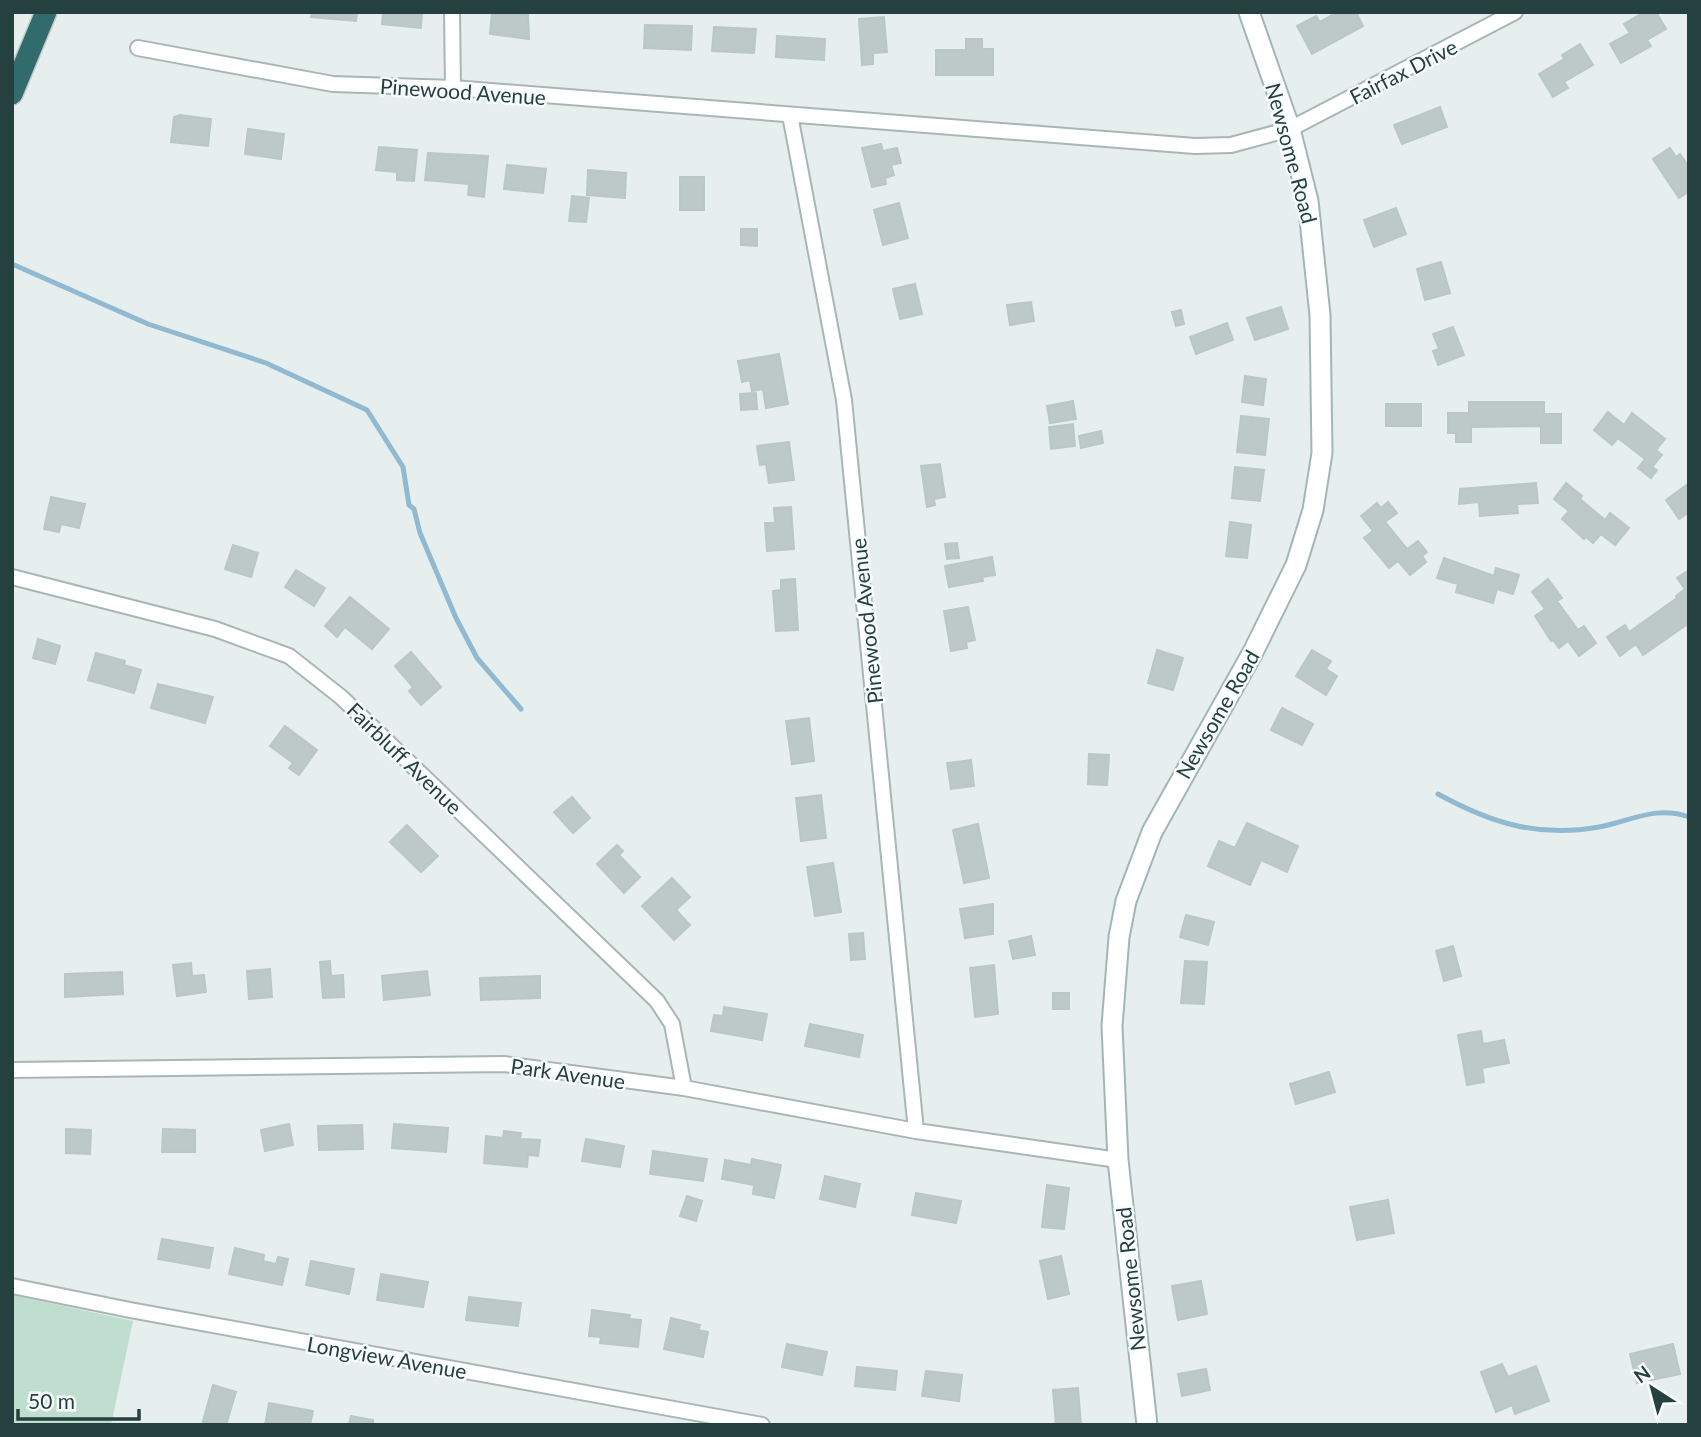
<svg xmlns="http://www.w3.org/2000/svg" width="1701" height="1437" font-family="Lato,sans-serif">
	<rect width="100%" height="100%" fill="#e6efed"/>
	<path fill="#c0decf" d="M12 1295 133 1321 111 1425H12Z"/>
	<g fill="none" stroke-linecap="round" stroke-linejoin="round">
		<path stroke="#91b9d1" stroke-width="5" d="M12 264 148 324 266 363 367 410 403 467 409 505 414 509 420 533 456 618 477 658 521 709
			M1438 794C1491 823 1538 838 1599 827 1631 821 1656 805 1689 817"/>
	</g>
	<path fill="#bcc9c7" stroke="#b9c8c5" stroke-width="2" d="M306 12H357L356 21 311 17 312 13Z
		M383 12H422L421 28 382 24Z
		M492 12 528 15 529 39 490 34Z
		M1337 12H1356L1363 26 1312 54 1297 26 1316 16 1320 22Z
		M1644 12H1656L1666 29 1647 40 1651 46 1621 63 1610 44 1630 33 1624 24Z
		M884 17 887 52 873 53V64L862 65 859 19Z
		M645 25 692 26 691 50 644 48Z
		M714 27 756 29 754 53 712 51Z
		M777 36 825 39 824 60 776 57Z
		M966 39H982V49H993V75H936V50H966Z
		M1580 44 1593 65 1564 82 1568 88 1553 97 1539 74 1564 59 1562 55Z
		M1440 107 1447 127 1402 144 1394 125Z
		M180 115 211 119 208 146 171 142 174 117Z
		M248 129 284 134 281 159 245 154Z
		M881 144 883 151 897 148 901 163 891 165 894 175 885 178 886 184 872 187 862 148Z
		M379 147 417 150 414 181 397 180V172L376 170Z
		M1670 148 1676 157 1680 154 1689 167V191L1679 198 1653 159Z
		M428 153 488 156 484 197 468 195 469 184 425 180Z
		M507 165 546 169 543 193 504 189Z
		M588 170 626 173 625 198 587 195Z
		M680 177H704V210H680Z
		M572 196 589 198 586 222 569 221Z
		M899 203 908 238 883 245 874 210Z
		M1396 208 1406 234 1374 247 1364 220Z
		M741 229H757V246L741 245Z
		M1441 262 1450 293 1425 300 1417 269Z
		M915 284 922 314 900 319 893 289Z
		M1031 302 1034 321 1010 325 1007 305Z
		M1281 307 1288 329 1255 340 1247 318Z
		M1181 310 1184 324 1176 326 1172 312Z
		M1227 323 1233 340 1196 354 1190 337Z
		M1453 327 1464 355 1438 365 1433 351 1439 349 1433 334Z
		M779 354 788 404 766 408 763 389 752 391 750 380 742 382 738 361Z
		M1245 376 1266 379 1263 405 1242 402Z
		M756 393 757 409 741 410 740 394Z
		M1073 401 1076 419 1050 423 1047 406Z
		M1469 402H1544V414H1561V443H1541V426L1471 427V442H1456V433H1448V413H1469Z
		M1386 404H1421V426H1386Z
		M1608 412 1624 425 1632 413 1665 439 1656 450 1662 455 1652 467 1657 470 1651 478 1638 468 1645 459 1618 438 1612 445 1594 430Z
		M1241 416 1269 419 1265 455 1237 452Z
		M1073 424 1075 446 1051 449 1049 427Z
		M1101 431 1103 443 1081 448 1079 436Z
		M789 442 794 480 769 483 766 464 760 465 757 446Z
		M940 464 945 497 934 499 935 505 927 507 921 466Z
		M1235 467 1264 470 1260 501 1232 498Z
		M1536 483 1538 503 1517 504 1518 513 1480 516 1479 502 1459 504 1460 489Z
		M1566 483 1582 496 1580 499 1605 520 1610 513 1629 528 1615 545 1601 534 1593 543 1586 537 1584 539 1562 519 1569 511 1554 499Z
		M1688 484 1689 512 1679 519 1666 500Z
		M51 497 85 504 79 528 61 524 59 532 44 529Z
		M1388 502 1397 513 1385 522 1407 549 1418 541 1427 552 1422 556 1426 562 1410 575 1398 561 1389 568 1364 538 1373 531 1361 516 1377 503 1381 508Z
		M791 507 794 549 767 551 765 523H775L774 508Z
		M1230 522 1251 525 1247 558 1226 556Z
		M957 543 959 558 947 559 945 544Z
		M233 545 258 553 251 577 225 569Z
		M992 557 995 575 982 577 983 581 949 587 945 566Z
		M1444 558 1494 576 1496 568 1519 575 1513 594 1497 589 1493 603 1456 592 1458 584 1437 578Z
		M296 570 325 588 314 606 285 587Z
		M1689 570V623L1643 655 1636 644 1620 656 1607 637 1625 625 1629 632 1677 598 1676 596 1685 589 1677 578Z
		M795 579 798 630 776 631 773 591 781 590V580Z
		M1548 579 1562 598 1557 601 1578 630 1584 626 1596 643 1579 656 1568 641 1559 648 1553 640 1551 641 1535 616 1545 609 1532 592Z
		M350 597 389 629 372 649 345 627 337 637 325 626Z
		M968 607 975 640 966 642 967 648 951 651 944 611Z
		M38 639 60 646 55 664 33 658Z
		M1157 650 1183 658 1173 690 1148 683Z
		M1312 650 1331 661 1326 669 1337 676 1326 695 1296 676Z
		M411 652 441 687 421 705 409 691 413 687 395 666Z
		M96 653 125 661 124 665 141 670 134 693 88 680Z
		M158 684 213 697 205 723 151 708Z
		M1282 708 1313 724 1302 745 1271 730Z
		M809 718 814 761 792 764 786 721Z
		M285 726 317 750 299 775 289 768 293 763 270 746Z
		M1089 754 1109 755 1107 785 1088 784Z
		M971 760 974 786 951 789 947 763Z
		M821 795 826 838 801 841 796 798Z
		M572 797 590 818 573 833 554 812Z
		M1247 823 1298 846 1287 872 1261 860 1250 885 1208 866 1219 841 1235 848Z
		M978 824 989 878 964 883 953 830Z
		M407 825 438 856 421 872 390 842Z
		M617 845 623 851 619 855 640 877 624 893 597 864Z
		M833 863 841 912 815 916 807 867Z
		M672 878 690 897 676 910 690 925 674 940 642 906Z
		M993 904V934L965 938 960 909Z
		M1186 915 1214 922 1208 945 1180 937Z
		M863 933 865 959 851 960 849 934Z
		M1031 936 1035 955 1013 959 1009 941Z
		M1453 946 1461 976 1444 981 1436 951Z
		M330 961 331 976 343 975 344 997 323 998 320 962Z
		M1185 961 1207 962 1204 1004 1181 1003Z
		M191 963 192 976 204 975 206 992 177 996 173 965Z
		M994 965 998 1014 975 1017 970 968Z
		M270 969 272 997 249 999 247 971Z
		M427 971 430 995 384 1000 382 976Z
		M122 972 123 994 65 997V974Z
		M540 976V998L481 1000 480 978Z
		M1053 993H1069V1009H1053Z
		M724 1007 767 1014 762 1040 711 1031 714 1015 723 1016Z
		M810 1024 863 1035 859 1057 805 1046Z
		M1481 1031 1483 1044 1504 1040 1509 1063 1482 1068 1484 1082 1467 1085 1458 1035Z
		M1329 1072 1335 1092 1296 1104 1290 1084Z
		M289 1124 293 1145 265 1151 261 1130Z
		M394 1124 448 1128 446 1152 392 1148Z
		M362 1125 363 1149 319 1150 318 1126Z
		M66 1129 91 1130 90 1154 66 1153Z
		M163 1129 195 1130V1152H162Z
		M504 1131 521 1133 520 1139 540 1140 538 1156 528 1155 527 1167 484 1163 486 1136 503 1138Z
		M586 1139 624 1146 620 1167 582 1161Z
		M653 1151 707 1159 703 1181 650 1174Z
		M752 1159 781 1165 774 1198 753 1194 754 1185 722 1179 725 1160 751 1165Z
		M825 1176 860 1184 855 1207 820 1199Z
		M1047 1185 1069 1188 1064 1229 1042 1227Z
		M916 1193 961 1201 956 1223 912 1215Z
		M687 1196 702 1201 696 1221 680 1216Z
		M1388 1200 1394 1233 1357 1240 1350 1207Z
		M162 1239 213 1248 209 1268 158 1259Z
		M235 1248 264 1255 263 1261 276 1264 278 1257 288 1259 282 1285 229 1274Z
		M1061 1256 1069 1294 1048 1299 1040 1261Z
		M311 1261 354 1269 349 1294 306 1285Z
		M381 1274 428 1282 423 1307 377 1300Z
		M1201 1281 1207 1314 1178 1320 1172 1286Z
		M469 1297 521 1303 518 1326 466 1320Z
		M592 1310 630 1315 629 1319 641 1320 638 1347 600 1343 601 1337 589 1336Z
		M671 1318 700 1325 698 1330 708 1332 703 1357 664 1349Z
		M787 1344 827 1352 822 1375 782 1367Z
		M1673 1344 1680 1374 1637 1383 1630 1354Z
		M1502 1364 1508 1377 1536 1366 1549 1401 1515 1414 1512 1405 1496 1412 1481 1372Z
		M857 1367 897 1371 895 1390 855 1386Z
		M1206 1369 1210 1390 1182 1396 1178 1374Z
		M926 1371 962 1375 959 1401 922 1396Z
		M213 1385 236 1392 226 1425H202Z
		M1078 1388 1081 1425H1056L1053 1390Z
		M269 1403 313 1411 310 1425H265Z
		M351 1416 373 1420V1425H349Z"/>
	<g fill="none" stroke-linecap="round" stroke-linejoin="round">
		<defs>
			<path id="street" d="M452 12 453 88
				M138 48 333 84 453 88 1195 146 1231 145 1290 129 1515 12
				M790 115 844 400 916 1131
				M12 577 215 629 289 656 341 697 657 1001 672 1024 684 1088
				M12 1070 504 1064 684 1088 916 1131 1118 1160
				M12 1286 130 1310 762 1425"/>
			<path id="secondary" d="M1147 1425 1118 1160 1112 1026 1119 937 1126 901 1152 832 1253 652 1296 565 1313 510 1322 453 1320 315 1308 201 1290 129 1249 12"/>
			<path id="highway" d="M12 94 46 12"/>
		</defs>
		<use href="#street" stroke="#a8b7b5" stroke-width="18"/>
		<use href="#secondary" stroke="#a2b7b5" stroke-width="23"/>
		<use href="#highway" stroke="#c2cac9" stroke-width="24"/>
		<use href="#street" stroke="#fff" stroke-width="14"/>
		<use href="#secondary" stroke="#fff" stroke-width="19"/>
		<use href="#highway" stroke="#326b6c" stroke-width="21"/>
	</g>
	<g text-anchor="middle" dominant-baseline="central" stroke-width="5" stroke-linejoin="round" paint-order="stroke">
		<g font-size="21" fill="#25413f" stroke="#f7fbfa">
			<text transform="translate(1403 71) rotate(-27)">Fairfax Drive</text>
			<text transform="translate(463 91) rotate(4)">Pinewood Avenue</text>
			<text transform="translate(1292 153) rotate(75)">Newsome Road</text>
			<text transform="translate(866 621) rotate(-96)">Pinewood Avenue</text>
			<text transform="translate(1217 714) rotate(-60)">Newsome Road</text>
			<text transform="translate(405 758) rotate(44)">Fairbluff Avenue</text>
			<text transform="translate(568 1073) rotate(8)">Park Avenue</text>
			<text transform="translate(1130 1279) rotate(-96)">Newsome Road</text>
			<text transform="translate(387 1357) rotate(10)">Longview Avenue</text>
		</g>
	</g>
	<rect width="1701" height="1437" fill="none" stroke="#25413f" stroke-width="28"/>
	<g transform="translate(1652 1388) rotate(324)" stroke="#f7fbfa" stroke-width="5" paint-order="stroke">
	<path d="M0-5L12 26L0 18L-12 26Z" fill="#25413f"/>
	<text y="-10" font-size="19" font-weight="bold" text-anchor="middle" fill="#25413f">N</text>
	</g>
	<path d="M18 1409v10h121v-10" fill="none" stroke="#25413f" stroke-width="3.5"/>
	<text x="28" y="1409" font-size="21" fill="#25413f" stroke="#f7fbfa" stroke-width="5" paint-order="stroke">50 m</text>
</svg>
